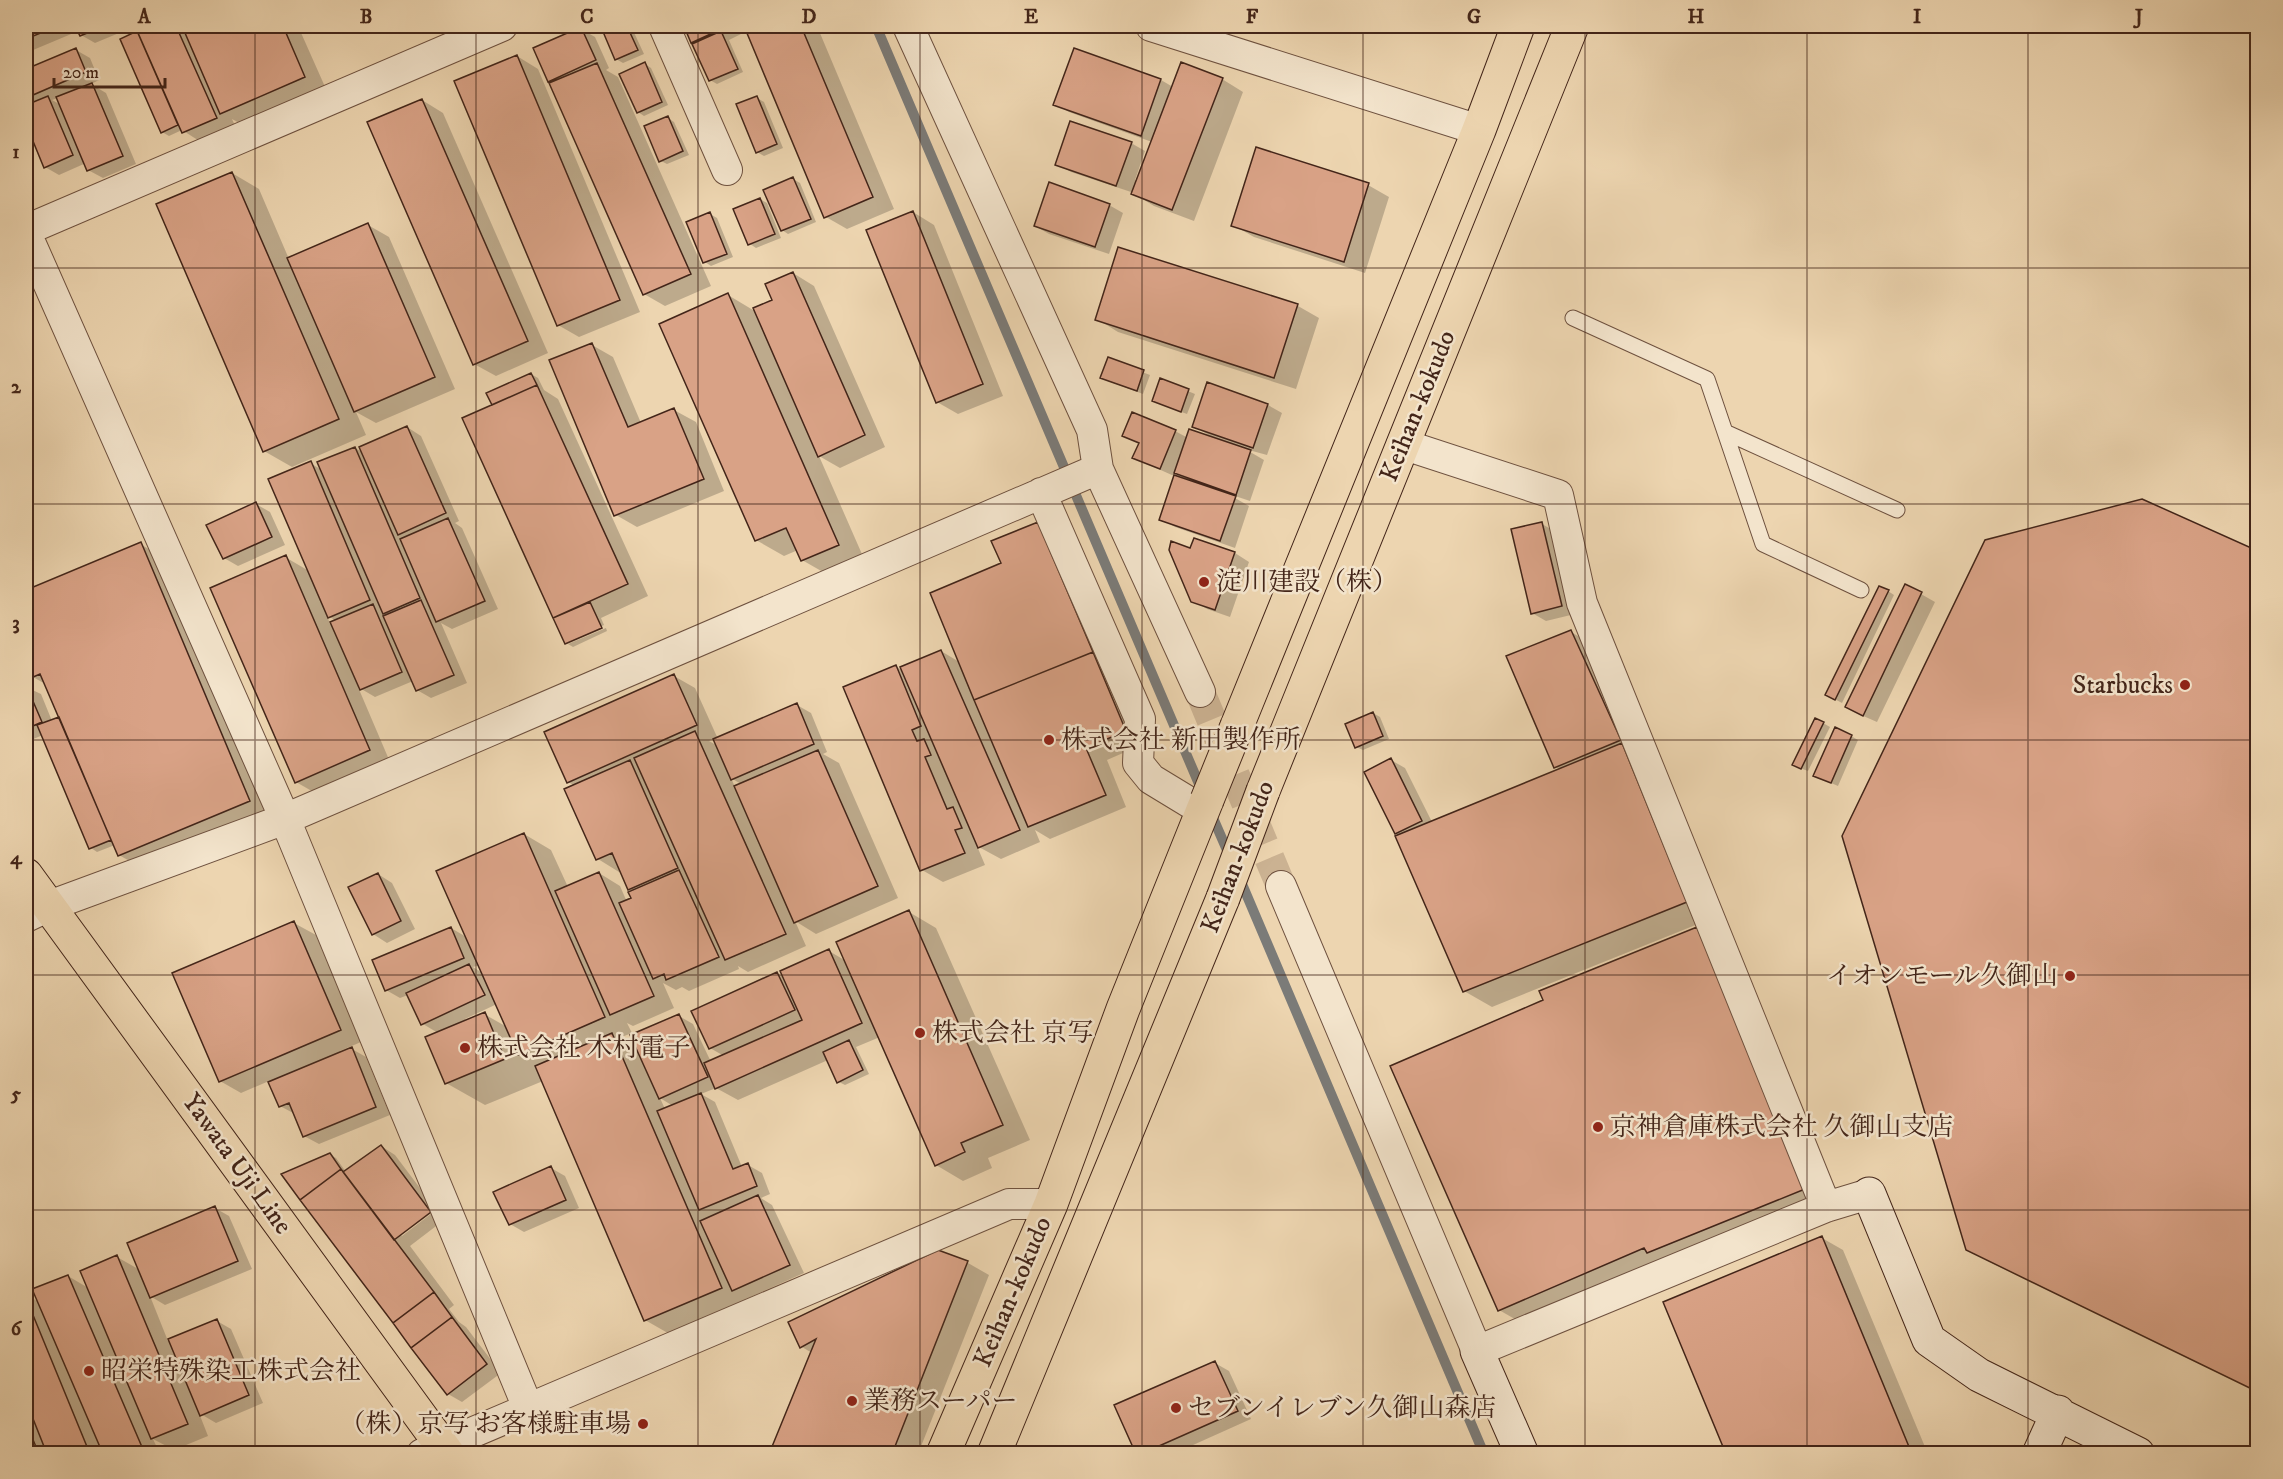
<svg xmlns="http://www.w3.org/2000/svg" width="2283" height="1479" font-family="'IM FELL DW Pica','Noto Serif JP',serif">
	<rect width="100%" height="100%" fill="#edd5b0"/>
	<filter id="stains"><feTurbulence type="fractalNoise" baseFrequency=".00333" numOctaves="4"/><feColorMatrix values="0 0 0 0 .2 0 0 0 0 .09 0 0 0 0 .02 0 0 0 .5 -.17"/></filter>
	<radialGradient id="worn" r=".72"><stop offset=".6" stop-color="#630" stop-opacity="0"/><stop offset="1" stop-color="#630" stop-opacity=".3"/></radialGradient>
	<path fill="#0003" fill-rule="evenodd" d="M26 26H73L76 32 26 53Z
		M77 26H136L95 43 81 35Z
		M136 26H298L326 89 243 125 232 119 237 130 204 144 182 130 169 136 162 132 122 40 139 32Z
		M607 26H631L644 54 623 63 616 59 603 28Z
		M685 26H738L741 34 729 40 743 72 717 84 710 80 696 44 693 42Z
		M745 26H817L894 209 847 229 826 217Z
		M581 29 595 37 609 68 606 70 618 77 711 286 665 306 644 294 554 83 549 81Z
		M1075 49 1161 80 1173 87 1222 79 1243 92 1194 221 1154 206 1131 192 1071 172 1057 164 1131 143 1145 151 1135 180 1138 181 1152 142 1069 112 1055 104Z
		M76 50 90 58 99 80 91 84 106 93 136 164 103 178 88 170 86 163 59 175 45 167 26 120V107L34 103 26 98V71ZM58 98 61 105 52 100Z
		M517 56 538 69 640 312 579 337 558 325Z
		M645 64 651 68 668 105 644 116 638 112Z
		M757 98 764 102 783 148 764 156 757 152Z
		M422 100 443 113 548 353 496 376 474 364Z
		M668 118 674 122 689 155 667 164 661 161Z
		M232 173 259 189 289 259 368 225 389 237 455 389 376 423 356 412 366 435 292 467 264 451Z
		M793 179 800 183 816 222 788 234 782 230Z
		M1368 185 1389 197 1365 273 1254 237 1233 225Z
		M760 199 767 203 781 238 756 248 750 244Z
		M1109 205 1123 213 1109 254 1049 234 1035 226Z
		M913 212 934 225 1003 396 958 414 937 402Z
		M710 214 717 218 733 257 711 266 705 262 688 223Z
		M1119 249 1298 306 1319 318 1296 389 1118 332 1097 319Z
		M793 273 814 286 885 447 840 468 819 456 865 561 830 576 802 560 798 550 784 556 756 540 728 295 753 310 774 300Z
		M592 345 613 357 641 423 674 410 696 422 724 491 637 527 616 515Z
		M1108 359 1150 375 1143 394 1108 381Z
		M531 374 538 378 544 390 558 399 648 596 601 618 604 625 568 641V644L464 419 494 406Z
		M1161 380 1195 394 1187 414 1160 404Z
		M1268 405 1282 413 1267 455 1245 449 1264 460 1250 501 1235 496V498L1249 506 1235 548 1175 527 1161 519 1193 482 1176 472 1174 476 1134 458 1140 444 1124 436 1175 431 1188 438 1210 437V436L1194 426Z
		M407 427 421 436 459 521 455 523 462 528 498 609 452 629 441 623 467 683 431 698 417 690 413 681 375 697 358 687 390 762 317 794 296 782 285 557 309 571 310 463 322 470 355 448 364 453ZM327 615 336 621 330 624Z
		M256 504 270 512 285 545 238 566 224 558Z
		M1038 523 1146 743 1107 760 1126 807 1050 839 1035 830 1040 842 1001 859 977 846 985 865 943 882 922 870 896 666 900 669 941 651 961 663 1003 564Z
		M1542 524 1556 532 1575 614 1546 621 1532 613Z
		M1194 540 1235 553 1249 562 1230 617 1207 609 1192 600 1191 550Z
		M140 544 168 560 276 817 147 871 119 855 115 845 97 852 91 848 43 735 26 742V687L41 694 52 721 61 718 47 685 33 677 26 660V592Z
		M26 548 34 567 26 571Z
		M2258 552V1392L1988 1261 1967 1249Z
		M1888 591 1894 595 1842 703 1827 695Z
		M1921 594 1935 602 1877 722 1861 715Z
		M606 628 607 631 573 647 568 644Z
		M1571 632 1592 644 1713 918 1492 1007 1464 991 1400 836 1396 833 1391 760 1405 768 1432 822 1561 770 1556 767Z
		M674 676 695 688 718 739 797 705 811 713 827 752 823 754 839 763 898 898 816 934 795 921 806 946 748 972 738 966 739 969 689 991 682 987 676 990 663 983 674 1008 633 1026 627 1023 632 1033 619 1038 638 1049 679 1016 693 1024 711 1062 724 1056 710 1048 777 973 785 978 829 951 846 961 909 912 936 928 1030 1140 988 1158 992 1168 963 1181 936 1165 880 1037 856 1047 869 1074 845 1085 839 1082 828 1060 738 1100 716 1088 701 1094 715 1102 742 1167 748 1165 762 1173 770 1194 761 1198 772 1205 804 1273 746 1299 748 1304 673 1336 645 1320 543 1081 485 1105 446 1083 438 1033 423 1024 408 995 400 998 386 990 451 928 468 938 524 834 551 850 568 887 599 873 620 886 627 902 633 899 634 891 630 889 621 870 619 872 598 859 566 790 575 786 568 782ZM714 739 718 746 709 741ZM731 778 741 784 735 787ZM480 965 484 974 473 967ZM497 1004 507 1027 484 1014 466 1021 465 1019ZM660 1098 673 1106 665 1109Z
		M1373 713 1380 717 1389 739 1363 750 1356 747Z
		M1823 723 1830 727 1808 771 1800 768Z
		M1851 736 1858 740 1838 786 1822 779Z
		M378 874 392 883 415 929 387 943 373 934Z
		M294 923 316 935 361 1042 340 1051 341 1053 352 1049 366 1057 390 1115 319 1144 304 1136 295 1114 280 1106 269 1081 241 1093 220 1081Z
		M1718 941 1825 1201 1520 1322 1499 1310Z
		M381 1146 395 1155 435 1208 400 1234 402 1236 436 1210 444 1220 410 1246 454 1305 449 1309 459 1322 466 1327 501 1373 462 1402 448 1394 329 1154 336 1158 346 1172Z
		M551 1168 565 1176 579 1208 524 1232 510 1224Z
		M215 1208 229 1216 252 1269 165 1305 150 1296 168 1341 217 1321 231 1329 263 1403 216 1423 199 1413 208 1436 174 1450 153 1439 160 1454H26V1294L40 1303 68 1276 90 1289 117 1257 140 1270Z
		M1822 1238 1843 1250 1928 1454H1728Z
		M938 1252 968 1263 989 1275 918 1454H771L812 1353 802 1347Z
		M1215 1363 1229 1371 1251 1419 1173 1454H1137Z"/>
	<g fill="none" stroke-linecap="round" stroke-linejoin="round">
		<path stroke="#7b7b78" stroke-width="10" d="M876 26 1202 791
			M1210 811 1230 857
			M1239 877 1484 1454"/>
	</g>
	<path fill="#d9a286" stroke="#432519" stroke-width="1.5" d="M26 26H58L26 39Z
		M75 26H104L80 36Z
		M135 26H176L217 118 182 133Z
		M182 26H283L305 77 220 114Z
		M604 26H627L638 50 615 60 601 27Z
		M684 26H728L691 43Z
		M744 26H801L873 197 824 218Z
		M581 27 596 60 548 82 533 48Z
		M137 31 178 125 161 133 120 39Z
		M721 31 738 69 709 81 692 44Z
		M76 48 86 72 26 98V69Z
		M1074 48 1161 79 1141 136 1053 105Z
		M517 55 620 300 557 326 454 81Z
		M645 62 662 102 637 113 619 74Z
		M1181 62 1223 78 1172 210 1131 194Z
		M597 63 691 274 643 295 549 83Z
		M92 83 123 156 87 171 56 97Z
		M48 96 73 155 44 168 26 124V105Z
		M757 96 777 144 756 153 736 104Z
		M422 99 528 341 473 365 367 122Z
		M668 116 683 151 659 162 644 126Z
		M1070 121 1132 142 1116 186 1055 165Z
		M1256 147 1369 183 1344 262 1231 226Z
		M232 172 339 419 263 452 156 204Z
		M793 177 811 219 781 231 763 190Z
		M1049 182 1110 204 1095 247 1034 226Z
		M760 198 775 234 748 245 733 209Z
		M913 211 983 384 936 403 866 230Z
		M710 212 727 254 703 263 686 222Z
		M368 223 435 377 354 412 287 258Z
		M1118 247 1298 304 1274 378 1095 320Z
		M793 272 865 435 818 457 753 308 772 300 765 284Z
		M728 293 839 545 801 561 786 528 755 541 659 324Z
		M592 343 628 427 674 408 704 479 614 516 549 360Z
		M1108 357 1144 370 1137 391 1100 378Z
		M531 373 537 385 492 405 486 393Z
		M1160 378 1189 389 1181 412 1152 401Z
		M1207 382 1268 404 1253 448 1192 427Z
		M537 385 628 584 553 618 462 418Z
		M1132 412 1176 430 1160 469 1132 458 1139 443 1122 436Z
		M407 426 446 513 398 535 359 447Z
		M1189 429 1251 450 1236 495 1174 473Z
		M355 447 420 598 383 614 317 462Z
		M311 461 370 600 328 618 268 479Z
		M1174 475 1236 496 1220 541 1159 520Z
		M2142 499 2258 551V1392L1966 1250 1842 836 1985 540Z
		M256 502 272 537 223 559 206 525Z
		M448 518 485 601 436 622 400 539Z
		M1038 522 1093 652 974 700 930 593 1001 563 991 541Z
		M1542 522 1562 606 1531 614 1511 529Z
		M1194 538 1235 552 1215 610 1191 602 1169 550 1171 541 1190 548Z
		M141 542 250 801 118 856 40 674 31 678 26 664V590Z
		M286 555 370 750 295 783 210 588Z
		M1905 584 1922 592 1863 716 1845 707Z
		M1879 586 1889 590 1835 700 1825 695Z
		M421 600 454 675 416 691 383 616Z
		M590 602 602 628 565 644 553 618Z
		M373 604 402 672 360 690 330 622Z
		M1571 630 1621 740 1554 768 1506 656Z
		M941 650 1020 830 978 848 900 667Z
		M1093 652 1126 731 1086 748 1106 795 1028 827 974 700Z
		M896 665 921 726 912 730 917 741 924 739 931 755 925 757 947 809 953 807 962 828 955 830 965 853 920 871 843 687Z
		M674 674 697 725 567 783 544 732Z
		M26 685 42 722 26 729Z
		M797 703 814 744 731 780 713 739Z
		M1373 712 1383 736 1355 748 1345 724Z
		M59 717 111 840 89 849 37 725Z
		M1815 718 1824 722 1801 769 1792 765Z
		M1835 727 1852 735 1831 783 1813 776Z
		M695 731 786 934 725 960 634 758Z
		M1622 743 1687 902 1463 992 1395 836Z
		M818 750 878 886 794 923 734 786Z
		M1391 758 1422 821 1395 834 1364 772Z
		M630 760 678 868 628 890 612 853 596 860 564 789Z
		M524 833 605 1017 518 1055 436 871Z
		M679 870 719 957 666 980 664 974 653 979 619 903 631 898 628 892Z
		M599 872 654 996 610 1015 555 891Z
		M378 873 401 921 372 935 348 887Z
		M909 910 1003 1125 961 1143 965 1152 935 1166 836 942Z
		M294 921 341 1030 219 1082 172 973Z
		M451 927 464 958 385 991 372 960Z
		M1697 927 1805 1189 1647 1253 1644 1248 1498 1311 1390 1066 1543 1000 1539 991Z
		M829 949 862 1023 715 1089 704 1063 802 1020 780 971Z
		M469 964 485 995 421 1025 406 993Z
		M777 972 795 1010 709 1049 691 1011Z
		M485 1012 505 1059 445 1084 425 1037Z
		M679 1014 708 1077 659 1099 630 1035Z
		M612 1033 722 1288 644 1321 535 1066Z
		M849 1040 863 1070 837 1083 823 1052Z
		M352 1047 376 1107 303 1137 289 1103 279 1107 268 1082Z
		M701 1093 733 1169 748 1163 757 1186 699 1210 657 1111Z
		M381 1145 431 1212 394 1240 343 1172Z
		M330 1153 341 1169 300 1200 281 1174Z
		M551 1166 566 1200 509 1225 493 1192Z
		M341 1169 434 1292 393 1323 300 1200Z
		M758 1195 790 1265 732 1291 700 1221Z
		M215 1206 238 1261 150 1298 127 1243Z
		M1822 1236 1912 1454H1726L1663 1302Z
		M938 1250 968 1261 892 1454H769L816 1339 800 1348 788 1322Z
		M117 1255 188 1424 151 1439 80 1271Z
		M68 1275 145 1454H103L32 1289Z
		M434 1292 452 1317 411 1348 393 1323Z
		M26 1298 90 1454H47L26 1401Z
		M452 1317 487 1364 447 1395 411 1348Z
		M217 1319 249 1395 200 1416 168 1339Z
		M1215 1361 1238 1411 1141 1454H1136L1114 1405Z
		M26 1423 39 1454H26Z"/>
	<g fill="none" stroke-linecap="round" stroke-linejoin="round">
		<path stroke="#cbb292" stroke-width="30" stroke-dasharray="30 15" stroke-linecap="butt" d="M1200 692 1281 886"/>
		<defs>
			<path id="lane" d="M1573 318 1707 379 1763 544 1861 590
				M1725 432 1897 510"/>
			<path id="street" d="M664 26 727 170
				M908 26 1092 430 1098 469 1200 692
				M1151 26 1479 130
				M26 230 502 26
				M26 233 285 819 528 1408
				M1402 444 1558 495 1582 603 1826 1207
				M1041 493 1140 719 1138 763 1151 779 1202 810
				M1281 886 1477 1351 1826 1207 1869 1194
				M26 917 49 906 285 819 1098 469
				M422 1454 1009 1204H1051"/>
			<path id="secondary" d="M1869 1194 1929 1340 1979 1375 2138 1454
				M1477 1351 1522 1454
				M2039 1454 2058 1412"/>
			<path id="primary" d="M26 875 448 1454"/>
			<path id="highway" d="M1237 726 1479 130 1518 26
				M1263 791 1572 26
				M943 1454 1051 1204 1123 1009 1207 800
				M994 1454 1223 898"/>
		</defs>
		<use href="#lane" stroke="#6e513f" stroke-width="17"/>
		<use href="#street" stroke="#6e513f" stroke-width="32"/>
		<use href="#secondary" stroke="#432519" stroke-width="35"/>
		<use href="#primary" stroke="#432519" stroke-width="35"/>
		<use href="#highway" stroke="#432519" stroke-width="35"/>
		<use href="#lane" stroke="#f3e4cc" stroke-width="15"/>
		<use href="#street" stroke="#f3e4cc" stroke-width="30"/>
		<use href="#secondary" stroke="#f3e4cc" stroke-width="33"/>
		<use href="#primary" stroke="#edd5b0" stroke-width="33"/>
		<use href="#highway" stroke="#edd5b0" stroke-width="33"/>
		<defs>
			<path id="highway-bridge" d="M1207 800 1237 726
				M1223 898 1263 791"/>
		</defs>
		<use href="#highway-bridge" stroke="#432519" stroke-width="35" stroke-linecap="butt"/>
		<use href="#highway-bridge" stroke="#edd5b0" stroke-width="33"/>
	</g>
	<path fill="none" stroke="#432519" stroke-width="1.5" stroke-opacity="0.55" d="M255 26V1454M476 26V1454M698 26V1454M920 26V1454M1142 26V1454M1363 26V1454M1585 26V1454M1807 26V1454M2028 26V1454M26 268H2258M26 504H2258M26 740H2258M26 975H2258M26 1210H2258"/>
	<g fill="#8f2418" stroke="#f3e4cc" stroke-width="2">
		<circle cx="1204" cy="582" r="6"/>
		<circle cx="2185" cy="685" r="6"/>
		<circle cx="1049" cy="740" r="6"/>
		<circle cx="2070" cy="976" r="6"/>
		<circle cx="920" cy="1033" r="6"/>
		<circle cx="465" cy="1048" r="6"/>
		<circle cx="1598" cy="1127" r="6"/>
		<circle cx="89" cy="1371" r="6"/>
		<circle cx="852" cy="1401" r="6"/>
		<circle cx="1176" cy="1408" r="6"/>
		<circle cx="643" cy="1424" r="6"/>
	</g>
	<g text-anchor="middle" dominant-baseline="central" stroke-width="5" stroke-linejoin="round" paint-order="stroke">
		<g font-size="26" fill="#432519" stroke="#f3e4cc">
			<text transform="translate(1418 406) rotate(-68)">Keihan-kokudo</text>
			<text transform="translate(1238 857) rotate(-69)">Keihan-kokudo</text>
			<text transform="translate(237 1164) rotate(54)">Yawata Uji Line</text>
			<text transform="translate(1013 1292) rotate(-67)">Keihan-kokudo</text>
		</g>
		<g font-size="26" fill="#432519" stroke="#f3e4cc" text-anchor="start">
			<text x="1216" y="582">淀川建設（株）</text>
			<text x="2173" y="685" text-anchor="end">Starbucks</text>
			<text x="1061" y="740">株式会社 新田製作所</text>
			<text x="2058" y="976" text-anchor="end">イオンモール久御山</text>
			<text x="932" y="1033">株式会社 京写</text>
			<text x="477" y="1048">株式会社 木村電子</text>
			<text x="1610" y="1127">京神倉庫株式会社 久御山支店</text>
			<text x="101" y="1371">昭栄特殊染工株式会社</text>
			<text x="864" y="1401">業務スーパー</text>
			<text x="1188" y="1408">セブンイレブン久御山森店</text>
			<text x="631" y="1424" text-anchor="end">（株）京写 お客様駐車場</text>
		</g>
	</g>
	<rect width="2283" height="1479" fill="none" stroke="#edd5b0" stroke-width="66"/>
	<path d="M54 78v9h111v-9" fill="none" stroke="#432519" stroke-width="3"/>
	<text x="63" y="78" font-size="18" fill="#432519" stroke="#f3e4cc" stroke-width="4.5" paint-order="stroke">20 m</text>
	<rect x="33" y="33" width="2217" height="1413" fill="none" stroke="#432519" stroke-width="2"/>
	<g font-size="20" text-anchor="middle" font-weight="bold" fill="#432519">
		<text x="144" y="23">A</text>
		<text x="366" y="23">B</text>
		<text x="587" y="23">C</text>
		<text x="809" y="23">D</text>
		<text x="1031" y="23">E</text>
		<text x="1252" y="23">F</text>
		<text x="1474" y="23">G</text>
		<text x="1696" y="23">H</text>
		<text x="1917" y="23">I</text>
		<text x="2139" y="23">J</text>
		<text x="16" y="158">1</text>
		<text x="16" y="393">2</text>
		<text x="16" y="629">3</text>
		<text x="16" y="864">4</text>
		<text x="16" y="1100">5</text>
		<text x="16" y="1335">6</text>
	</g>
	<rect width="100%" height="100%" filter="url(#stains)"/>
	<rect width="100%" height="100%" fill="url(#worn)"/>
</svg>
